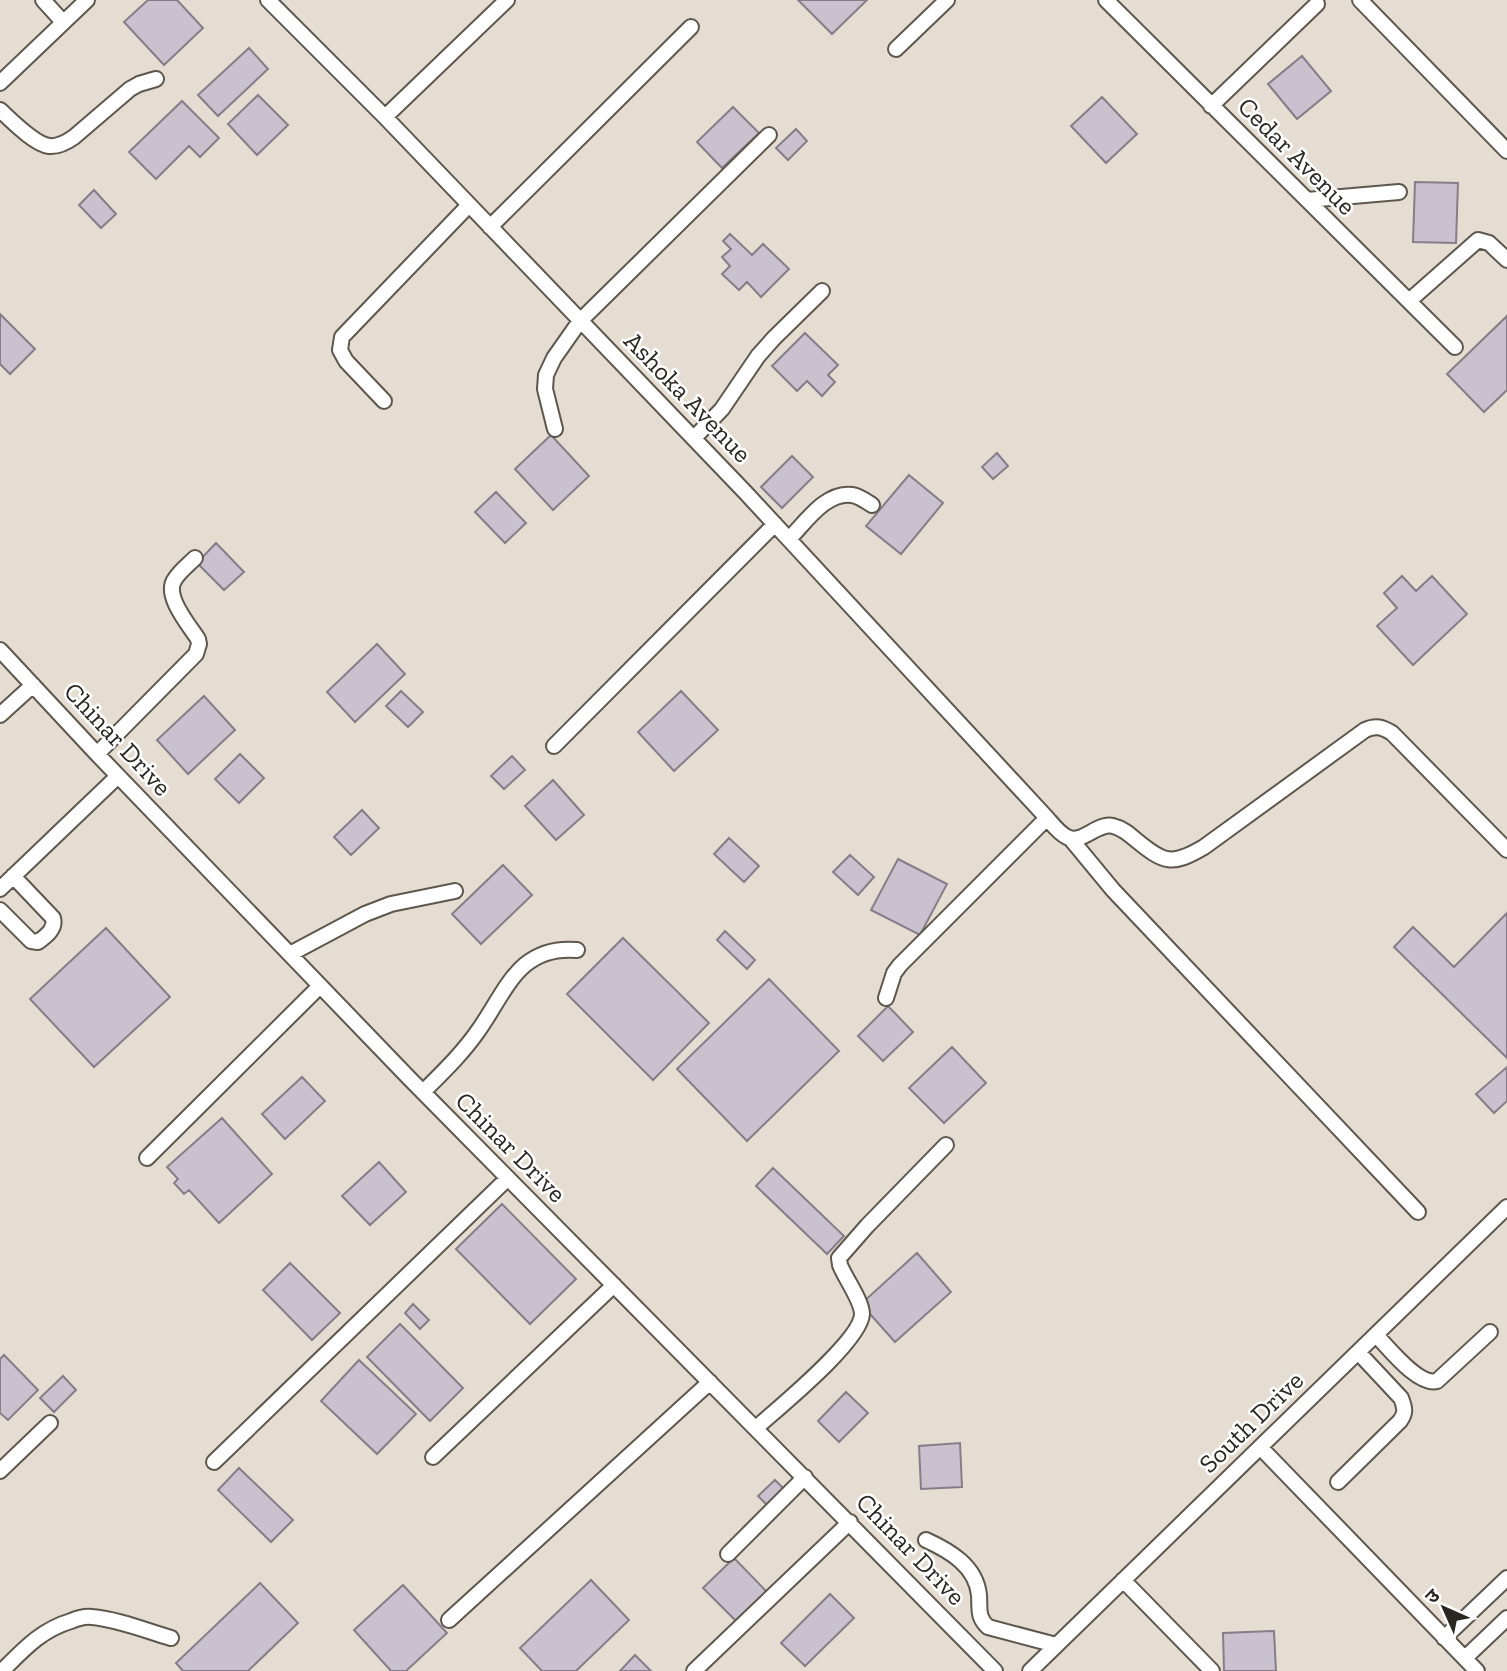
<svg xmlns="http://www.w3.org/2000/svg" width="1507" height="1671" font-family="'Zilla Slab','Noto Sans Devanagari',serif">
	<rect width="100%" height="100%" fill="#e5ddd1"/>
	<path fill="#c9c1cd" stroke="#857e88" stroke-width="2" d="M148 0H177L203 28 164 65 124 22Z
		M798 0H867L832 34Z
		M249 48 268 69 218 116 198 95Z
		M1302 56 1331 91 1297 119 1268 84Z
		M258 95 288 125 257 155 228 124Z
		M1102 97 1137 134 1106 163 1071 126Z
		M182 101 219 138 200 157 189 146 156 179 129 152Z
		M733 107 759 133 722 168 697 142Z
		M796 129 807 141 788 160 776 148Z
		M1415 182 1458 183 1456 243 1413 242Z
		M94 190 116 214 101 228 79 205Z
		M730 234 752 255 763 244 789 269 761 297 747 282 739 290 722 274 730 266 722 257 731 249 723 241Z
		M0 314 35 349 10 374 0 364Z
		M1507 316V390L1484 412 1447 374Z
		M805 333 838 365 828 375 835 382 822 396 807 381 797 391 772 366Z
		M551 435 589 476 553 510 515 469Z
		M997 453 1008 466 993 479 982 467Z
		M792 456 813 477 782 508 761 487Z
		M909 475 943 503 901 554 866 526Z
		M496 492 526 523 505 543 475 512Z
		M216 543 244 572 224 590 197 563Z
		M1402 576 1416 591 1432 576 1467 614 1413 665 1377 626 1397 608 1384 593Z
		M377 644 405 674 355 722 327 692Z
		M401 691 423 712 408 727 386 706Z
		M681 691 718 730 674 771 638 732Z
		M204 696 235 730 188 774 157 740Z
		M240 754 264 778 239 803 215 779Z
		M512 756 525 770 504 789 491 776Z
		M553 780 584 815 556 840 525 806Z
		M362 810 379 828 351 855 334 837Z
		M729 838 759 866 744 882 714 854Z
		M850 855 874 877 858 895 833 872Z
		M898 859 947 884 920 935 871 910Z
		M503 865 532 895 481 944 452 914Z
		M1507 913V1058L1394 947 1413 927 1454 967Z
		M106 928 170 997 94 1067 30 999Z
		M725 931 755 960 747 969 717 940Z
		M623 938 709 1023 653 1080 567 994Z
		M769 979 839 1051 747 1141 677 1069Z
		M888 1006 913 1032 883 1061 858 1036Z
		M952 1047 986 1083 944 1123 909 1088Z
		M1507 1067V1101L1494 1113 1476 1094Z
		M302 1077 325 1101 285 1139 262 1114Z
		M222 1118 272 1174 219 1223 189 1190 184 1194 174 1183 178 1179 167 1167Z
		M379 1162 406 1192 370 1225 342 1196Z
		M773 1168 844 1236 827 1254 756 1186Z
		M502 1204 576 1279 530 1324 456 1249Z
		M917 1253 951 1292 895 1342 861 1304Z
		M290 1263 340 1313 312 1340 263 1290Z
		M413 1304 429 1320 420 1329 405 1313Z
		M400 1324 463 1388 430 1421 367 1357Z
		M4 1355 38 1390 8 1420 0 1413V1359Z
		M359 1360 416 1414 377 1454 321 1401Z
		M63 1376 76 1390 54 1412 40 1398Z
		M846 1392 868 1413 839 1442 818 1421Z
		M960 1443 962 1487 921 1489 919 1446Z
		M239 1468 293 1520 271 1542 218 1490Z
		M775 1480 785 1490 768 1506 758 1496Z
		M734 1558 767 1592 737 1622 703 1588Z
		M591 1580 629 1620 576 1671H542L520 1648Z
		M260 1583 298 1623 248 1671H183L176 1663Z
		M403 1585 447 1633 406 1671H391L354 1630Z
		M830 1594 854 1618 805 1666 781 1643Z
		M1274 1631 1276 1671H1224L1223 1633Z
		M635 1655 651 1671H620Z"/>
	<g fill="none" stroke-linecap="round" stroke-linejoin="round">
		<defs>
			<path id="minor" d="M43 0 63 22
				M268 0 385 117 745 492 1047 818C1053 825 1059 833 1067 837 1082 845 1097 822 1113 826 1122 828 1129 834 1136 840 1164 863 1172 866 1204 847L1365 730C1376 725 1382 727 1392 733L1507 850
				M1106 0 1455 347
				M1360 0 1507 151
				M896 49 947 0
				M0 83 87 0
				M1211 106 1317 4
				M0 110C11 120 34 144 49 146 58 147 67 142 74 137L130 89 139 84 156 79
				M385 117 507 0
				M1307 200 1399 192
				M490 227 691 27
				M1409 301 1478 240 1489 243 1507 260
				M384 401 346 361 340 350 342 337 469 205
				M555 429 545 389 546 375 554 358 580 321 769 135
				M694 438 722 409 758 356 774 338 822 291
				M789 539C805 523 826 491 852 495 859 496 866 501 872 505
				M0 650 97 754 409 1078 995 1671
				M0 715 33 685
				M554 746 775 524
				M97 754 196 654 199 644 198 639C189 625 163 595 175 579 180 571 188 565 195 558
				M1070 838 1113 890 1418 1212
				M0 889 118 776
				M0 910 31 941 38 942C46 936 56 929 53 918L13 876
				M290 954 365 914 391 904 455 891
				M886 998 894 973 900 965 1047 818
				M423 1092C442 1073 462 1054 478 1031 506 992 518 945 577 950
				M147 1158 320 986
				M1376 1335C1389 1348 1418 1386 1437 1381L1490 1332
				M756 1428C778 1408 861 1341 862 1314 862 1301 845 1278 840 1265L839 1258 867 1226 946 1145
				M1260 1447 1477 1671
				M433 1457 614 1285
				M214 1462 508 1178
				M0 1471 50 1423
				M1338 1482 1400 1421C1406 1413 1405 1408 1401 1398L1358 1352
				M926 1540C950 1551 976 1566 979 1595 980 1609 977 1617 988 1627L1056 1645
				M728 1554 805 1477
				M1123 1580 1212 1671
				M449 1620 710 1382
				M1444 1638 1507 1578
				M1465 1658 1507 1618
				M2 1671C24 1649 41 1630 71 1621 78 1618 85 1616 92 1617 117 1619 147 1631 171 1638
				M694 1671 850 1522
				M1030 1671 1507 1207"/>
		</defs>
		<use href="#minor" stroke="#5d574d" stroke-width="18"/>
		<use href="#minor" stroke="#fff" stroke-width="14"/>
	</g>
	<g text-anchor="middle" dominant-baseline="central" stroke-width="5" stroke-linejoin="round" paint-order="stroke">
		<g font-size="26" fill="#2a2723" stroke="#fff">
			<text transform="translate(1297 156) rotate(45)">Cedar Avenue</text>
			<text transform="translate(688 397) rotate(46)">Ashoka Avenue</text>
			<text transform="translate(118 739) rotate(47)">Chinar Drive</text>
			<text transform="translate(511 1147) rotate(45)">Chinar Drive</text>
			<text transform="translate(1251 1422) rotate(-44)">South Drive</text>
			<text transform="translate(911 1549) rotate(46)">Chinar Drive</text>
		</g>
	</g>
	<g transform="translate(1444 1608) rotate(315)" stroke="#ffffff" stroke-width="5" paint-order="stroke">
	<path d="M0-5L12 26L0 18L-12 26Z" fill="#2a2723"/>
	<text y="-10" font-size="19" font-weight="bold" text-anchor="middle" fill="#2a2723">उ</text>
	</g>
</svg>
